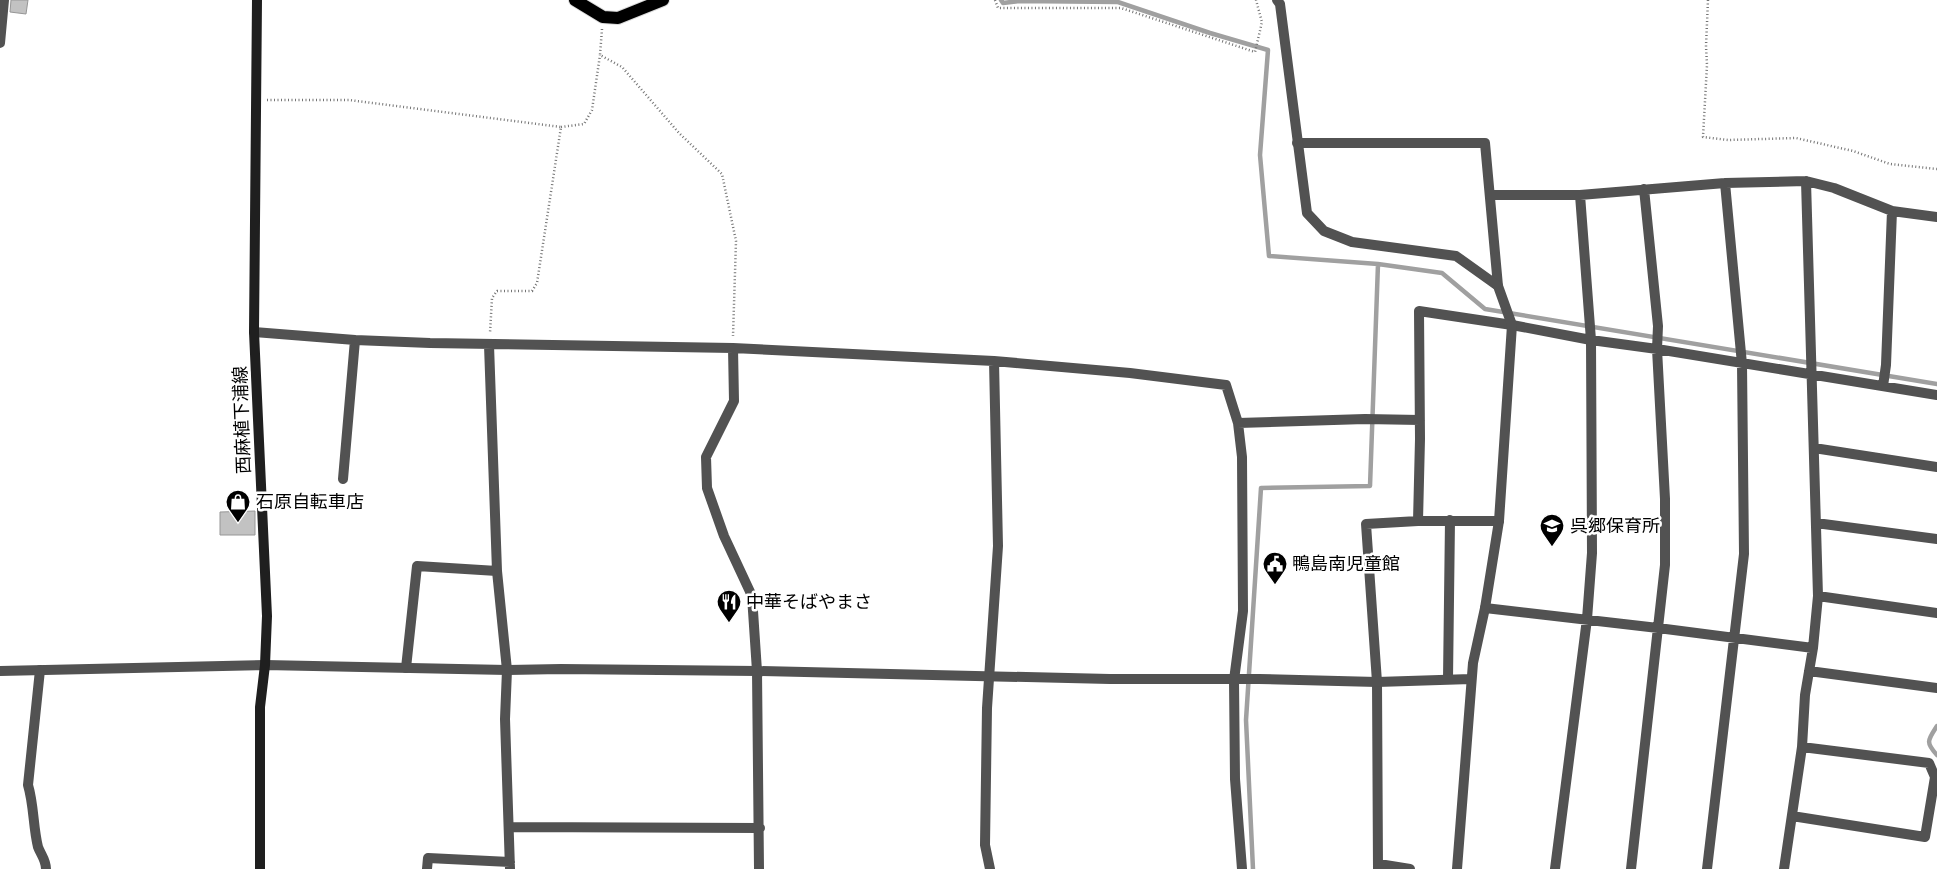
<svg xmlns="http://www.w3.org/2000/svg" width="1937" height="869" font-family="Jost,'Noto Sans JP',sans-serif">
	<rect width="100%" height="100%" fill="#fff"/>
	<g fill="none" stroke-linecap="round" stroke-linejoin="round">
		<path stroke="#a0a0a0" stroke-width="4.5" d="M1001 0 1003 3 1019 1 1118 2 1210 33 1268 50 1260 155 1269 256 1378 264 1442 273 1485 309 1937 384
			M1937 726C1928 740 1925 742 1937 755
			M1253 869 1246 720 1261 488 1370 486 1378 264"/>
	</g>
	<path fill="#c2c2c2" stroke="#969696" d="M11 0H28L26 14 10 12Z
		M255 511V535H220V512Z"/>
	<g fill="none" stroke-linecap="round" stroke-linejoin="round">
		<defs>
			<path id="primary" d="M575 0 603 17 618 18 663 0"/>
		</defs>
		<use href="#primary" stroke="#dbdbdb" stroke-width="14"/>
		<path stroke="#747474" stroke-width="2.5" stroke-dasharray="1 2.5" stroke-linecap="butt" d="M995 0 998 8H1121L1255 52 1262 22 1256 0
			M1708 0 1706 46 1707 65 1703 137 1728 140 1796 138 1853 151 1890 164 1937 169
			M602 29 600 55 622 67 679 133 722 174 736 241 733 336
			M267 100H349L561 127 537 283 532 291H497L492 298 490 333
			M561 127 584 124 592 110 600 55"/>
		<path stroke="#525252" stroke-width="10" d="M0 43 4 0
			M1297 143H1485L1498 286
			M1490 195H1580L1725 183 1806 181 1834 188 1892 211 1937 217
			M254 332 355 340 430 343 733 348 994 361 1130 373 1226 385 1238 423 1242 457 1243 611 1234 680 1235 779 1242 869
			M489 345 497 571 507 670 505 719 510 869
			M733 348 734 401 706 457 707 488 724 536 752 596 757 671 759 869
			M1883 386 1886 365 1892 211
			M1238 423 1365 419 1420 420
			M1814 448 1937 467
			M343 479 355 340
			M1418 521 1420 439 1419 311 1512 325 1591 340 1657 349 1937 395
			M1816 523 1937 539
			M1818 596 1937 613
			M1485 608 1658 628 1813 648
			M406 668 417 566 497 571
			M40 670 28 785C34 805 33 827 38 847 41 855 46 860 46 869
			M1809 671 1937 688
			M1448 679 1450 520
			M1792 816 1925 837 1935 777 1929 763 1802 747
			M509 827 760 828
			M1379 864 1410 869
			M427 869 428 858 510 862
			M990 869 985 845 987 708 998 546 994 361
			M1378 869 1377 682 1366 524 1418 521H1499
			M1555 869 1587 619 1592 553 1591 340 1580 195
			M1631 869 1665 565V499L1657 349 1658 326 1644 189
			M1707 869 1744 554 1742 364 1725 183
			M1784 869 1802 747 1805 695 1813 648 1818 596 1806 181"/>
		<path stroke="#525252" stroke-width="10" d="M1277 0 1280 4 1307 213 1324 231 1352 242 1456 256 1498 286 1512 325 1499 521 1485 608 1473 663 1457 869
			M0 671 265 665 507 670 561 669 757 671 1110 679H1259L1377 682 1471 679"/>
		<path stroke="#1f1f1f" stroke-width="10" d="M257 0 254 332 267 616 265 665 260 707V869"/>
		<use href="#primary" stroke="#000" stroke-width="12"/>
	</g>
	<defs>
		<symbol id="shop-pin" viewBox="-11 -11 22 30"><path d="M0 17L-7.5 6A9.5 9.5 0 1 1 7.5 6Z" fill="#000" stroke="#fff"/><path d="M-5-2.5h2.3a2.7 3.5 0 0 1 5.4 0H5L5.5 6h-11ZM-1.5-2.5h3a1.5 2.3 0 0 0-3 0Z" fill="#fff"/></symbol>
		<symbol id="school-pin" viewBox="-11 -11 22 30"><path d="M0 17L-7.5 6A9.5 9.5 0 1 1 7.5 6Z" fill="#000" stroke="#fff"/><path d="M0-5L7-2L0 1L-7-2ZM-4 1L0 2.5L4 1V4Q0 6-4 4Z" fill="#fff"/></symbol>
		<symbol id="civic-pin" viewBox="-11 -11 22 30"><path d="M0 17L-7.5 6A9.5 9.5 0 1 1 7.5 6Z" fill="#000" stroke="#fff"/><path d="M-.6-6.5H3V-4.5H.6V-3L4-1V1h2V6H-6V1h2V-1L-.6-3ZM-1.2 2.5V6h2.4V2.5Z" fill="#fff"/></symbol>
		<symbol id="restaurant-pin" viewBox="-11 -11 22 30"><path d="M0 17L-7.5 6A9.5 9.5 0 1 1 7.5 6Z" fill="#000" stroke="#fff"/><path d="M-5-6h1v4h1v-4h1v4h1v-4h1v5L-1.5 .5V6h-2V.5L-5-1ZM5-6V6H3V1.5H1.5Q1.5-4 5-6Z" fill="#fff"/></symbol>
	</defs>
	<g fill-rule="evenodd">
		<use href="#shop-pin" x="224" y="488" width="28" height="38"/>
		<use href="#school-pin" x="1538" y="512" width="28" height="38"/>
		<use href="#civic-pin" x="1261" y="550" width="28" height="38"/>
		<use href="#restaurant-pin" x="715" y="588" width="28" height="38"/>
	</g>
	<g text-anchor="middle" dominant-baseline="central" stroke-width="5" stroke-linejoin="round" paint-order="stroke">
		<g font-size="18" fill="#000" stroke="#fff">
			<text transform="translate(242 420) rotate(-92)">西麻植下浦線</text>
		</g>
		<g font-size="18" fill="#000" stroke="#fff" text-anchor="start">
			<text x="256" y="502">石原自転車店</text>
			<text x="1570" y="526">呉郷保育所</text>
			<text x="1292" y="564">鴨島南児童館</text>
			<text x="746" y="602">中華そばやまさ</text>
		</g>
	</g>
</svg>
